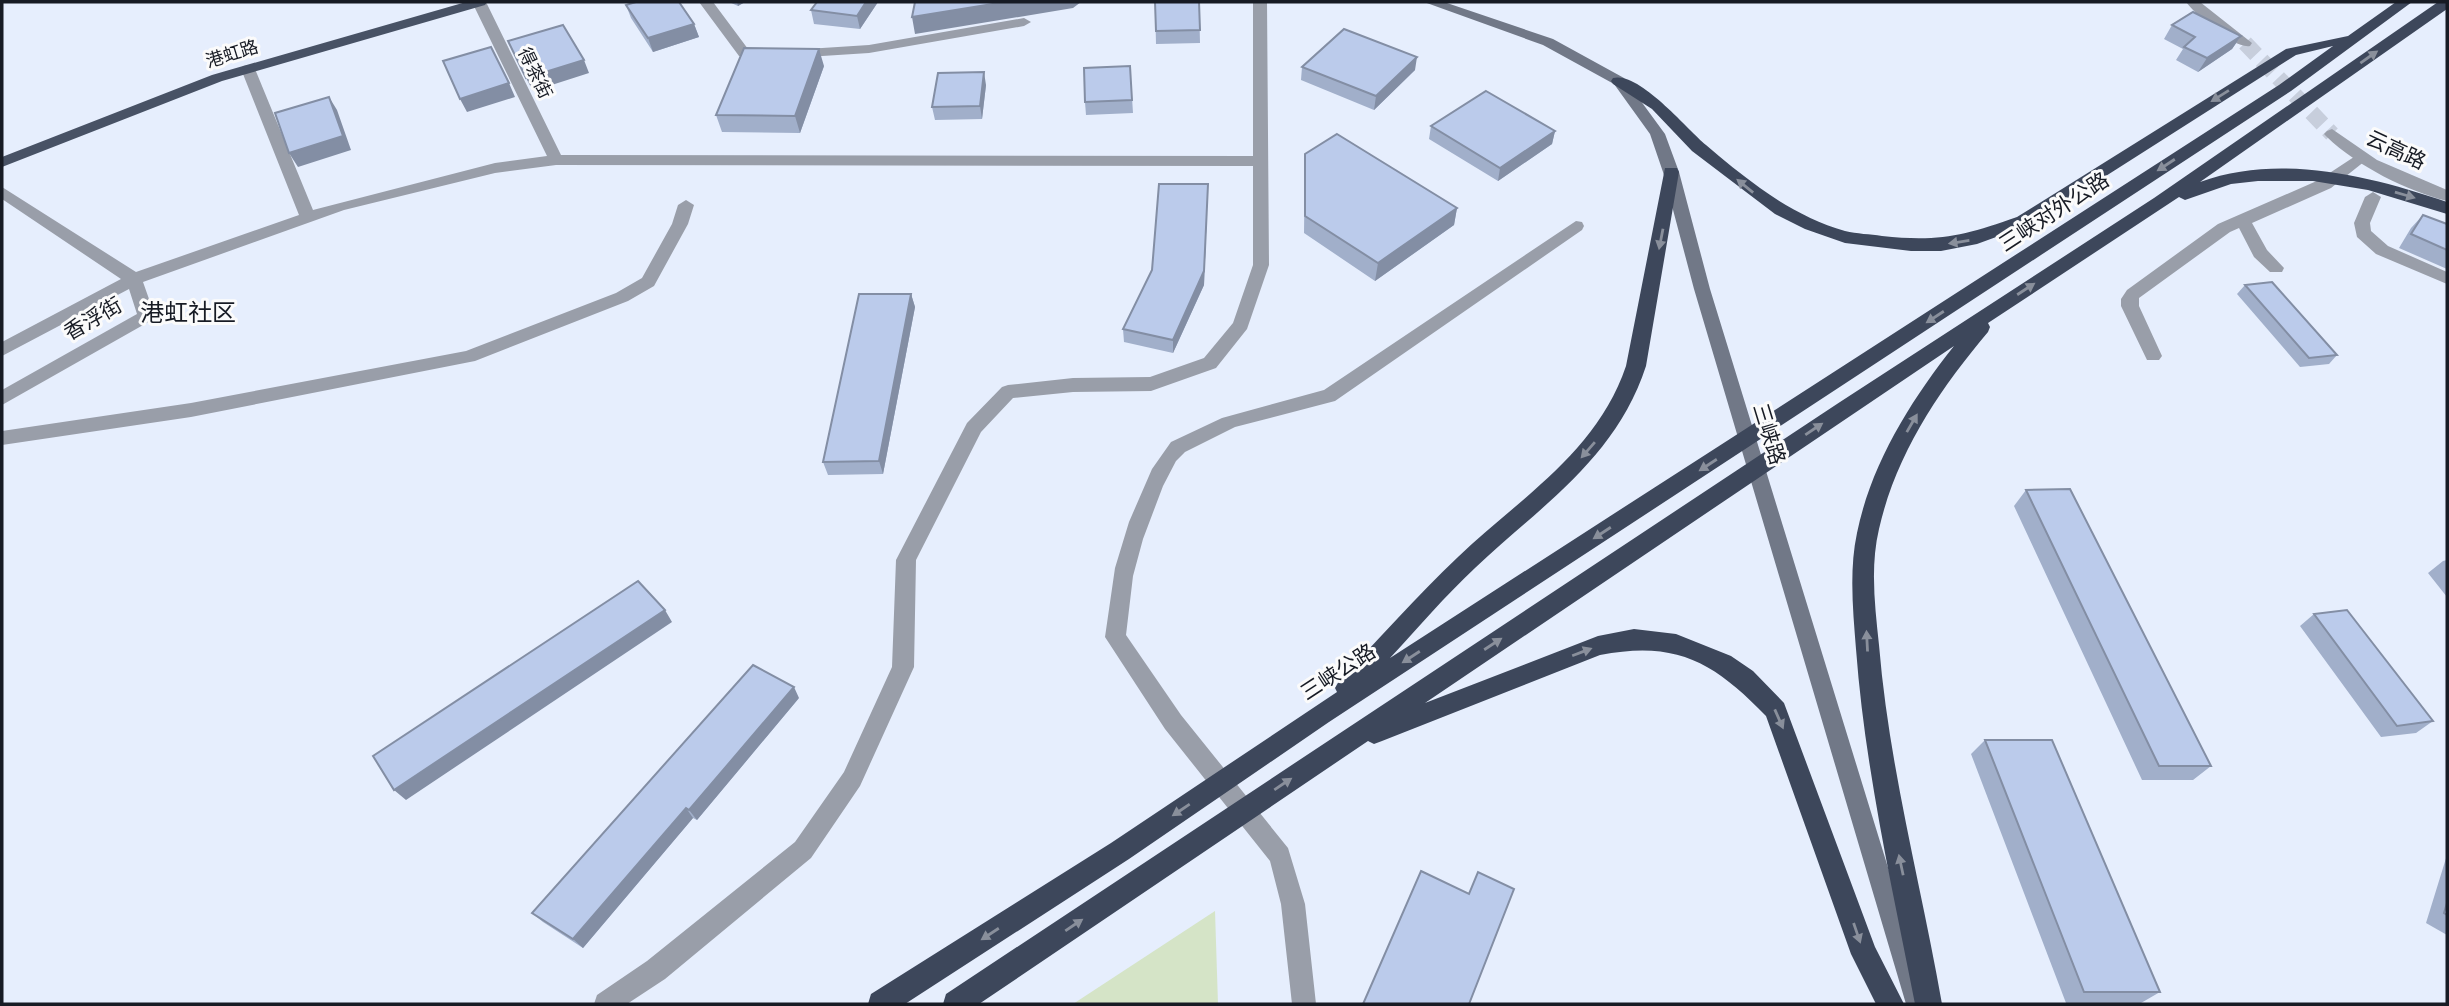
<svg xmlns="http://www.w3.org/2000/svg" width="2449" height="1006" font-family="'Fira Sans Condensed','Noto Sans SC',sans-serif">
	<rect width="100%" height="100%" fill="#e6eefd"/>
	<path fill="#d5e4c7" d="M1215 911 1218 1004H1073Z"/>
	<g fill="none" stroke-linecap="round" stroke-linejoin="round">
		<path stroke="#c7cedc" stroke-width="16" stroke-dasharray="16 8" stroke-linecap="butt" d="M2245 43 2332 134"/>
		<path fill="#999ea9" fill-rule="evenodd" d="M472 2H486L561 155 1253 156V2H1267L1269 265 1247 329 1216 368 1151 391 1073 392 1013 398 981 432 916 560 914 667 860 786 811 858 665 979 627 1004H594L597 995 647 961 795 842 844 772 892 667 896 560 967 423 1002 387 1008 385 1073 378 1150 377 1204 358 1233 323 1253 265V166L556 165 495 173 344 210 143 282 155 316 152 320 2 405V390L137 314 129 289 2 356V342L121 279 2 199V187L136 272 299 215 241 69 243 66 248 65 255 69 313 210 495 163 547 156Z
			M699 2H713L748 49 791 50 869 45 1024 18 1031 22 1024 26 869 53 791 58 744 57 739 56Z
			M2360 153 2368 158 2365 161 2331 188 2252 223 2267 250 2284 268 2282 272H2270L2254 257 2239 228 2230 232 2139 298V306L2162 356 2159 360H2147L2121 306V299L2127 290 2218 224 2319 180Z
			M2373 192 2381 197 2370 223 2371 231 2388 246 2447 272V284L2376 254 2357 237 2354 223 2365 197Z
			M686 200 694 205 688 224 654 286 628 301 475 361 191 417 2 445V431L191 403 466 351 616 293 642 278 672 224 678 205Z
			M1576 221 1582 222 1584 226 1582 230 1335 401 1235 427 1185 452 1176 461 1163 486 1143 539 1133 576 1126 635 1181 715 1288 848 1305 904 1316 1004H1292L1281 904 1270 861 1165 729 1105 637 1115 568 1129 522 1152 469 1171 442 1222 418 1324 390Z"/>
		<path fill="#999ea9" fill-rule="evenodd" d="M2186 2H2200L2252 43 2250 46C2234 49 2196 15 2186 2Z
			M2332 129 2377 160 2447 190V201C2407 191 2357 166 2327 137L2324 134 2327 131Z"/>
		<path fill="#717887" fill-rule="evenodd" d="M1424 2H1444L1553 39 1624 78 1665 134 1679 172 1710 289 1930 1004H1906L1694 289 1663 172 1650 134 1614 84 1543 45Z"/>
		<path fill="#485265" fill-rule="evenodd" d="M466 2H487L485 5 222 81 2 167V157L212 75Z"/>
		<path fill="#3d475b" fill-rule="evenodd" d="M2396 2H2412L2291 91 1329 722 1129 859 905 1004H868L871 994 1111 843 1337 692 1335 688 1339 681C1378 640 1417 596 1458 557 1521 497 1597 452 1626 366L1665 168H1677L1679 172 1646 366C1616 458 1542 505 1475 568 1445 596 1418 628 1390 658L2279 85 2333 46 2296 55 2029 225 1977 244 1941 251H1911L1845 243 1805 229 1775 214 1692 151 1652 109 1613 84 1611 81 1613 78C1639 71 1687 129 1706 145 1723 160 1741 174 1760 188 1785 206 1814 222 1845 231 1857 234 1870 234 1882 236 1938 242 1964 236 2017 217L2286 49 2348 36Z
			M2438 2H2447V9L2200 182C2280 153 2370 176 2447 202V214L2368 190 2313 181H2258L2231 184 2185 200 2179 197 1988 323 1990 327 1988 332C1939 390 1896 454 1879 529 1870 567 1875 607 1879 645 1889 767 1921 884 1942 1004H1915C1892 886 1865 769 1856 649 1853 611 1849 570 1857 533 1871 464 1911 400 1954 346L1425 703 1598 636 1634 629 1676 634 1731 656 1753 671 1784 703 1875 947 1904 1004H1876L1851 954 1766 716C1714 662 1676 640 1600 655L1382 741 1374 744 1368 741 979 1004H943L946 994 1840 402 2154 198Z"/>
	</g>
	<path fill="#a1afca" d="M729 2H745L738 6Z
		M878 2 860 29 814 24 811 10Z
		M1155 2H1199L1200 43 1156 44Z
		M626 5 694 24 699 37 653 52 631 18Z
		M2172 25 2241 36 2232 49 2198 72 2176 60 2183 49 2164 39Z
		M824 66 800 133 722 132 716 115Z
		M1130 66 1133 113 1086 115 1085 102Z
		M1302 67 1415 70 1374 110 1301 80Z
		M986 85 982 119 935 120 932 107Z
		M1431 126 1555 131 1552 144 1498 181 1429 139Z
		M1305 154 1457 208 1454 225 1375 281 1304 233Z
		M1208 184 1204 285 1173 353 1124 342 1123 329Z
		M2423 215 2447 224V269L2399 248 2411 228Z
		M2245 285 2337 355 2329 364 2300 367 2237 294Z
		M911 294 915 307 883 474 828 475 823 462Z
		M2026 490 2211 766 2193 780H2142L2014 506Z
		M2447 560V597L2428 573 2443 561Z
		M2314 614 2433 721 2416 733 2381 737 2300 626Z
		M799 698 697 820 693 818 583 948 543 922 532 913Z
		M1985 740 2160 992 2141 1003H2066L1971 754Z
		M2447 855V935L2426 923Z"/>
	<path fill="#838ea4" d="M737 2H745L738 6Z
		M866 2H878L860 29 857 16Z
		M1005 2H1081L1073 8 915 34 912 17Z
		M694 24 699 37 653 52 648 38Z
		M2241 36 2232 49 2198 72 2207 58Z
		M819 49 824 66 800 133 795 116Z
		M1417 57 1415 70 1374 110 1376 96Z
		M584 60 589 73 533 91 526 78Z
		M984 72 986 85 982 119 980 106Z
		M509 83 515 97 467 112 460 99Z
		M329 97 337 110 351 150 298 167 289 153Z
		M1555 131 1552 144 1498 181 1500 168Z
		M1208 184 1204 285 1173 353V340Z
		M1457 208 1454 225 1375 281 1378 263Z
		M911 294 915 307 883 474 879 461Z
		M665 610 672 622 406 800 394 790Z
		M794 687 799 698 697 820 689 810Z
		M686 808 693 818 583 948 573 939Z"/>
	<path fill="#bbcbeb" stroke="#838ea4" stroke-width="2" d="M636 2H679L694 24 648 38 626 5Z
		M817 2H866L857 16 811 10Z
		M915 2H1005L912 17Z
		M1155 2H1199L1200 30 1156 31Z
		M2193 12 2241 36 2207 58 2184 47 2195 37 2172 25Z
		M563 25 584 60 526 78 508 41Z
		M1344 29 1417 57 1376 96 1302 67Z
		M491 47 509 83 460 99 443 61Z
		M744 48 819 49 795 116 716 115Z
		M1130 66 1132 100 1085 102 1084 68Z
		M984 72 980 106 932 107 938 73Z
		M1486 91 1555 131 1500 168 1431 126Z
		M329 97 343 136 289 153 275 113Z
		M1337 134 1457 208 1378 263 1305 216V154Z
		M1159 184H1208L1204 271 1173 340 1123 329 1152 270Z
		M2423 215 2447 224V250L2411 234Z
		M2272 282 2337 355 2309 358 2245 285Z
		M859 294H911L879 461 823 462Z
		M2070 489 2211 766H2159L2026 490Z
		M638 581 665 610 394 790 373 756Z
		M2347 610 2433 721 2397 726 2314 614Z
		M753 665 794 687 689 810 686 808 573 939 532 913Z
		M1985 740H2052L2160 992H2084Z
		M1421 871 1469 894 1478 872 1514 889 1469 1004H1363Z
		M2447 903V915L2444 913Z"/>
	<defs><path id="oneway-solid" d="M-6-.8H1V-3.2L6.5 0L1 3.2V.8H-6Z" transform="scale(1.75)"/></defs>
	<g fill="#898f9b">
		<use href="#oneway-solid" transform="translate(2369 57) rotate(-35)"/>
		<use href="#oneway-solid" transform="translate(2220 96) rotate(148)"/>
		<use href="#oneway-solid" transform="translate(2166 165) rotate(147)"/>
		<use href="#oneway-solid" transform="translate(1745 186) rotate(-141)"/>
		<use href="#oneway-solid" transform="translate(2405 195) rotate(16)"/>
		<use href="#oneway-solid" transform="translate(1661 239) rotate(101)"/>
		<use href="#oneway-solid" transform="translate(1959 242) rotate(171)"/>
		<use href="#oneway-solid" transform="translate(2026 289) rotate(-33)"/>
		<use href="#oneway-solid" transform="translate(1935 317) rotate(147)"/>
		<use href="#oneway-solid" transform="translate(1912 423) rotate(-60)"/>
		<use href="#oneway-solid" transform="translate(1814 429) rotate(-34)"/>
		<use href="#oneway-solid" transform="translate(1588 450) rotate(131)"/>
		<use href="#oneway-solid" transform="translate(1708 465) rotate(147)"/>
		<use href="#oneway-solid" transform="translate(1602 533) rotate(147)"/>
		<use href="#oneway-solid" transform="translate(1867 641) rotate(-93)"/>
		<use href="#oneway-solid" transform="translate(1493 644) rotate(-33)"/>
		<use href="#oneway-solid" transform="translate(1582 652) rotate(-21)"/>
		<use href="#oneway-solid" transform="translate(1411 657) rotate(147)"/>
		<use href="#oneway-solid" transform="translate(1779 719) rotate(66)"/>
		<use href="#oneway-solid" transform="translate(1283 784) rotate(-34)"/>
		<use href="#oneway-solid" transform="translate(1181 810) rotate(146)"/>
		<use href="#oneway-solid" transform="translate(1901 865) rotate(-102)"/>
		<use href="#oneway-solid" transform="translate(1074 925) rotate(-34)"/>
		<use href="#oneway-solid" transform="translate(1857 933) rotate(71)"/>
		<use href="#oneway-solid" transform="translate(990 934) rotate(147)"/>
	</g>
	<g text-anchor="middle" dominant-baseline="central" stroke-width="6" stroke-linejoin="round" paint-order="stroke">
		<g font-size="18" fill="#171b24" stroke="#fbfbfb">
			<text transform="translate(232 54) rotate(-17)">港虹路</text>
			<text transform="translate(535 73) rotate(64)">得茶街</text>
		</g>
		<g font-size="21" fill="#171b24" stroke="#fbfbfb">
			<text transform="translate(2396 150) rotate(25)">云高路</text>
			<text transform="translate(2054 212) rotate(-33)">三峡对外公路</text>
			<text transform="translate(93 319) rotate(-30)">香浮街</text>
			<text transform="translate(1769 434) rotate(73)">三峡路</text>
			<text transform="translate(1338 672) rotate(-33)">三峡公路</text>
		</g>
		<g font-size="24" fill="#171b24" stroke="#fbfbfb">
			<text x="188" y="313">港虹社区</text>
		</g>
	</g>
	<rect width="2449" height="1006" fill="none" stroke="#171b24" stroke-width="7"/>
</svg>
